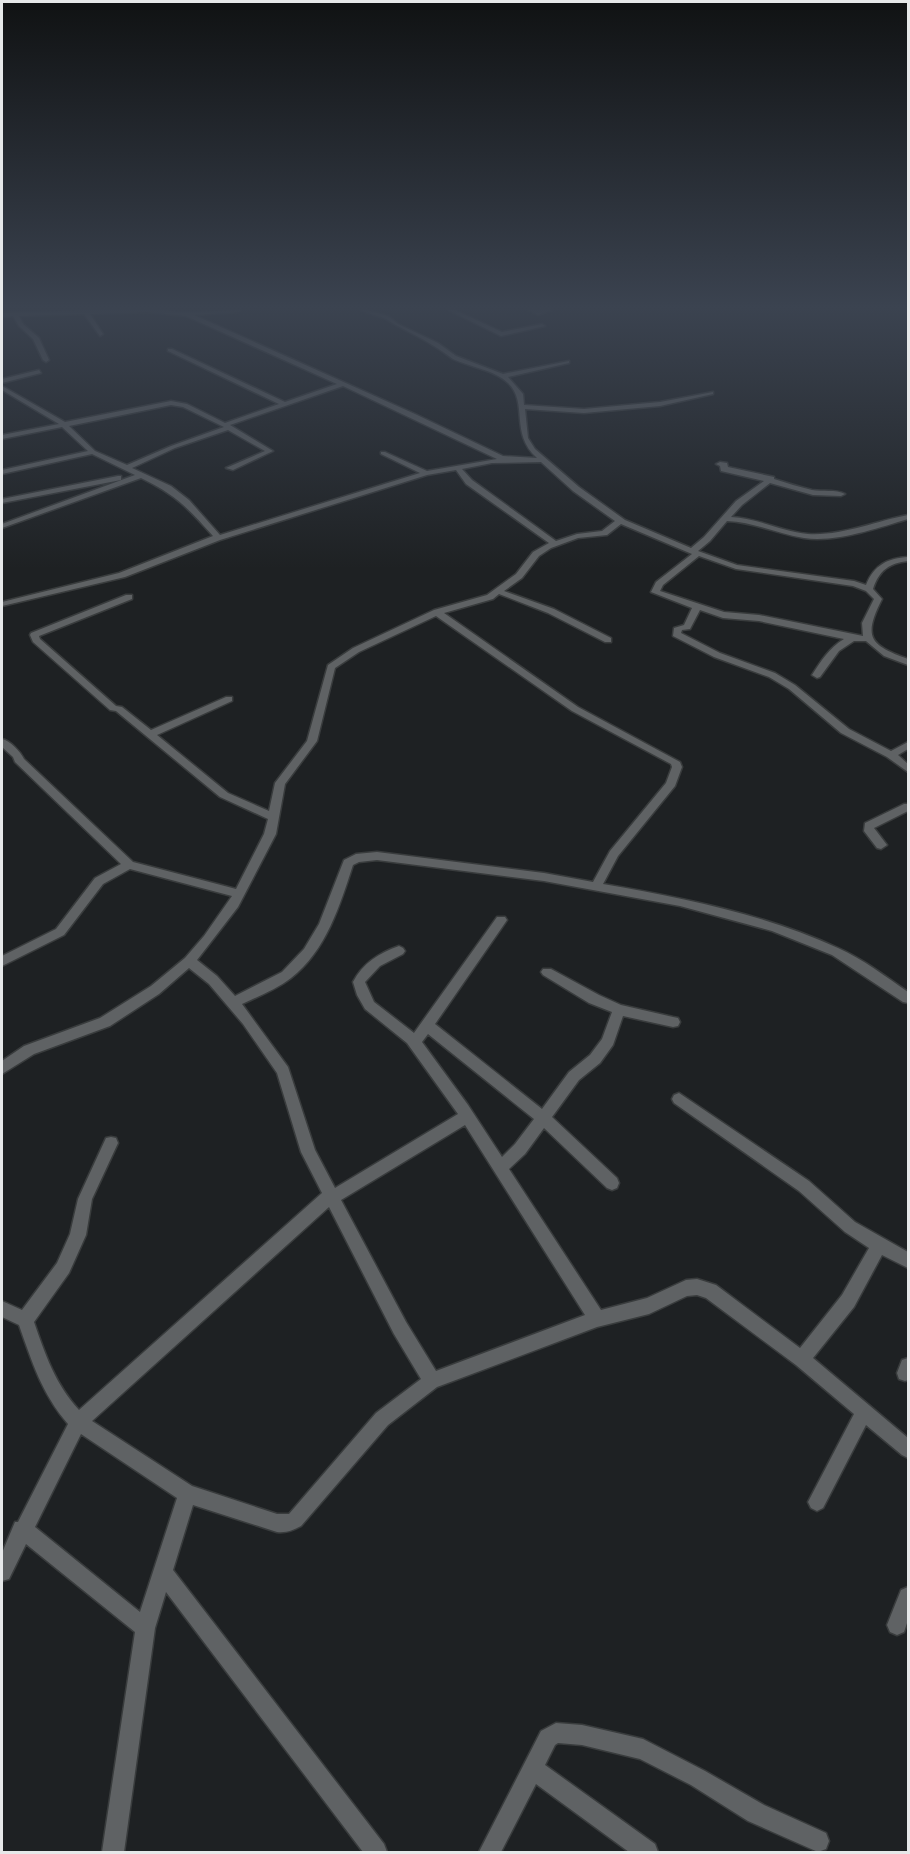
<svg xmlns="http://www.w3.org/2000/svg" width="910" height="1854" font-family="'Asap Condensed',sans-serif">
	<rect width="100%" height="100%" fill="#1e2123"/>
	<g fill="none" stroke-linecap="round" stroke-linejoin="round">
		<defs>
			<path id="street" d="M87 310H160L187 312 241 310 239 312 194 315 415 414 503 456 537 458C509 433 529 403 508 383 495 370 470 367 453 359 447 355 441 350 434 346 419 336 401 329 386 319 378 315 367 314 361 310H367L388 316 398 324 438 343 456 356 503 374 569 361V363L508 377 523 394 524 405 584 409 660 402 713 392V394L660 406 584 413 525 409 528 438 535 449 579 487 625 520 691 548 704 537 736 501 764 481 721 471 720 466 716 464 720 462 727 463 728 467 774 477V479C787 483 799 487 812 490 822 492 836 489 845 494L841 496 813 495 770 483 742 505 731 517C758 518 782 532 808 534 842 536 876 521 908 515V519C878 528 835 543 804 538 778 534 754 522 727 521L710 541 698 551 737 565 854 581 866 585C874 565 888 558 908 557V561C890 563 879 570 873 589L882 599C863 637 869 645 908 659V665L884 656 866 641H854L839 651 820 677 817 678 812 675C821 661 829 648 844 639L759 621 723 618 700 610 690 629 682 630 681 633 720 653 775 673 795 685 849 729 891 751 908 742V749L898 755 908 764V772L887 757 841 733 789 689 769 677 714 657 673 636 674 628 684 625 692 608 651 592 656 582 692 554 621 524 607 535 578 538 551 548 539 556 522 578 504 591 554 609 611 638V642H605L548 613 499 594 493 599 444 613 578 707 680 762 682 767 675 786 618 856 603 884C683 898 764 914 838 948 863 959 886 977 908 992V1003L903 1002 832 955 772 931 680 906 544 881 377 860 359 862 353 865C340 905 326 951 291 978 277 989 259 996 242 1004L288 1067 315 1150 335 1188 458 1114 407 1043 365 1009 357 995 353 982C363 963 379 953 399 946L403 948 405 951 403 954 380 966 365 982 374 1002 414 1033 497 917H505L507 920 505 923 435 1024 542 1109 569 1072 590 1055 602 1039 612 1012 589 1003 543 975 541 972 543 969H551L599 995 621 1005 673 1017 678 1018 680 1022 678 1026 673 1027 623 1016 613 1045 600 1063 579 1080 552 1117 617 1178 619 1183 617 1188 612 1190 607 1188 544 1128 525 1154 509 1169 601 1310 647 1298 686 1280 697 1279 716 1285 800 1348 842 1295 869 1248 845 1232 799 1191 674 1103 672 1099 674 1095 679 1093 809 1181 855 1222 908 1252V1268L882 1255 854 1307 813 1358 908 1438V1458L902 1455 866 1425 823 1508 817 1511 811 1508 808 1502 854 1414 796 1365 706 1298 697 1295 687 1296 649 1314 597 1327 437 1387 388 1425 301 1526C293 1530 287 1533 277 1532L193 1505 173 1570 384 1844 387 1852H363L166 1592 155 1628 124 1852H102L135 1632 26 1544 9 1579 2 1581V1553L15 1522H18L68 1424C42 1394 32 1362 19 1325L2 1317V1301L22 1310 57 1263 70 1234 78 1199 106 1138 111 1137 116 1138 118 1143 92 1199 86 1235 69 1273 34 1322C45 1354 55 1384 79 1410L322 1193 301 1152 277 1073 243 1024 209 984 189 968 159 994 110 1026 34 1054 2 1074V1061L24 1046 100 1018 151 986 185 958 204 936 232 896 130 869 103 884 64 935 2 966V956L56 929 95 878 121 864 15 762 13 757 2 747V739C10 741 20 751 24 759L133 862 236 889 264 834 268 819 220 797 116 711 110 710 33 642 30 635 31 633 126 595H132V599L39 636 40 639 116 706 122 707 151 730 226 697H232V701L157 735 228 793 269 811 275 783 307 741 328 665 353 648 434 610 487 595 516 574 533 552 549 543 466 484 456 470 427 475 220 540 125 577 2 606V602L119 573 213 536C188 508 176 495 141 478L2 528V524L135 475 92 454 2 474V470L88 451 62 427 2 439V435L59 424 2 390V386L65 422 171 401 187 404 225 423 279 404 168 351V349H172L285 402 337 384 186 316 147 312 90 314 103 334 100 336 84 314 19 316 23 324 39 338 49 360 46 362 43 360 33 339 19 326 13 316 2 317V313ZM343 386 497 459 427 471 385 452H381V454L420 473 220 535 189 500 171 486 132 468 175 448 228 430 265 451 226 468 233 470 273 451 230 425ZM171 405 183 407 224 427 171 446 127 465 95 451 69 426ZM541 462 573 491 615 521 602 531 577 534 556 541 472 480 462 469 492 463ZM699 556 736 569 853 586 866 591 874 599 862 623 863 636 759 615 724 612 660 591 663 585ZM436 616 572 711 671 764 672 767 666 783 610 851 593 882 544 873 377 852 356 854 344 860 319 924 304 949 282 972 235 996 217 976 197 960 238 907 276 834 285 784 317 741 335 668 359 652ZM428 1034 534 1119 515 1144 502 1157 468 1105 422 1042ZM465 1125 585 1315 436 1371 406 1322 341 1200ZM329 1207 394 1334 421 1379 376 1413 289 1514H277L192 1486 92 1421ZM81 1434 177 1498 140 1612 35 1527Z
				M448 310H455L502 332 542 324 545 326 501 336Z
				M528 310H552L538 315Z
				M39 370 41 373 2 383V379Z
				M118 476H121V480L2 503V499Z
				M904 804H908V811L874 828 887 845 881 849 877 848 864 831 865 823Z
				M908 1358V1380L905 1381 899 1379 897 1373 902 1360Z
				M908 1587V1620L904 1632 897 1635 890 1632 887 1625 901 1590Z
				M556 1723 582 1725 643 1739 705 1771 764 1805 826 1833 829 1841 826 1849 818 1852 748 1821 691 1785 640 1759 582 1745 558 1743 555 1745 545 1765 655 1844 658 1852H629L536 1784 501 1852H479L541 1731Z"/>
		</defs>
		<use href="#street" stroke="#393c3d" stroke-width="3"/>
		<use href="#street" fill="#5f6264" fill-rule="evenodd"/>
	</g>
	<linearGradient id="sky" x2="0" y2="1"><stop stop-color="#101213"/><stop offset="0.54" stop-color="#3b4350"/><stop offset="1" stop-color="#3b4350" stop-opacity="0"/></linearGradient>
	<rect width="910" height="569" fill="url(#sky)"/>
	<rect width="910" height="1854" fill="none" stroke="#e6e8e9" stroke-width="6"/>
</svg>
